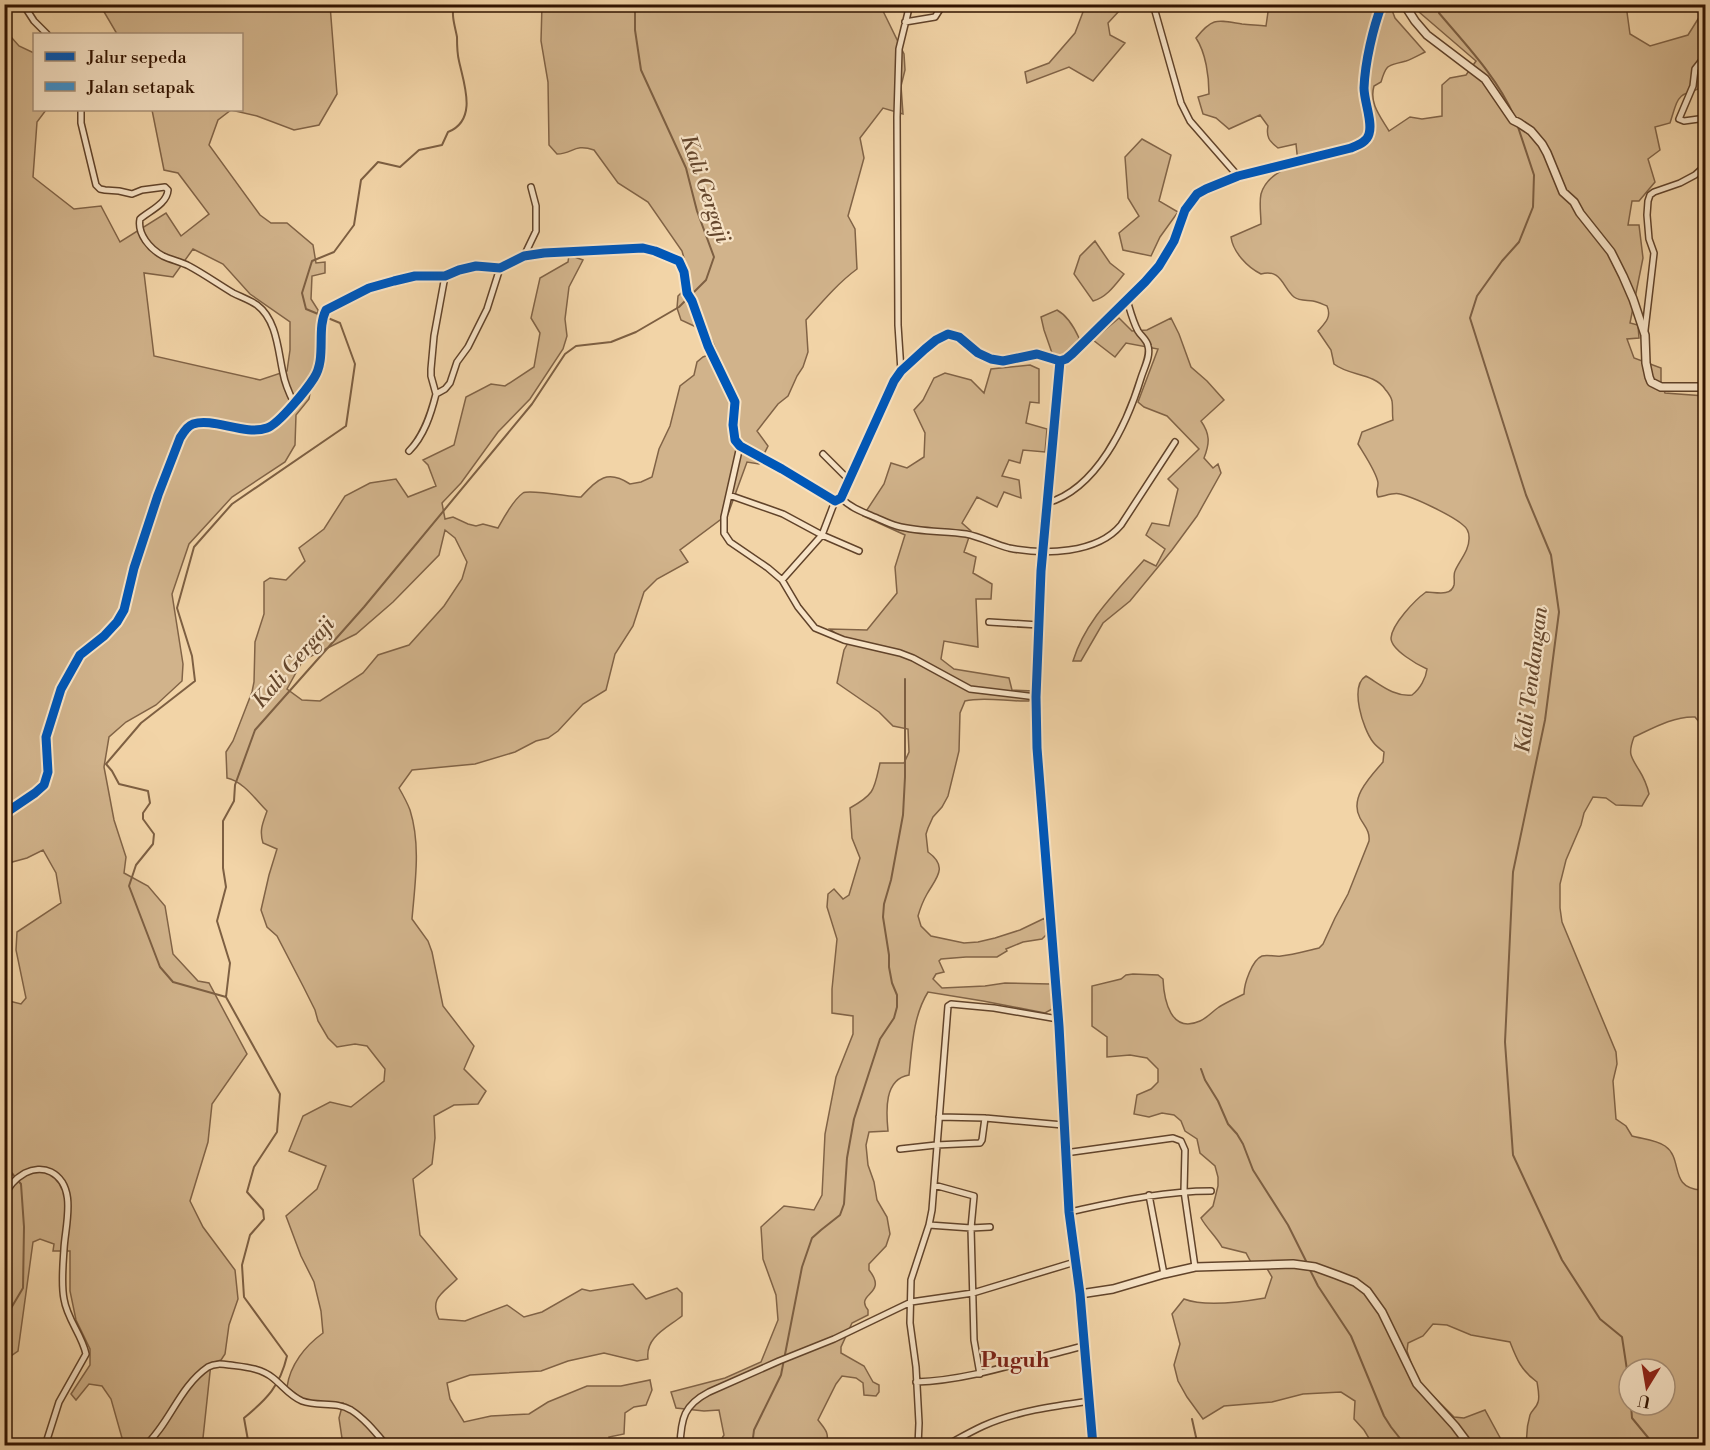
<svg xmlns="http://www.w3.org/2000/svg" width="1710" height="1450" font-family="'Libre Bodoni',serif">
	<rect width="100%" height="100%" fill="#f2d4a7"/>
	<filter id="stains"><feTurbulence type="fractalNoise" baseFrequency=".00333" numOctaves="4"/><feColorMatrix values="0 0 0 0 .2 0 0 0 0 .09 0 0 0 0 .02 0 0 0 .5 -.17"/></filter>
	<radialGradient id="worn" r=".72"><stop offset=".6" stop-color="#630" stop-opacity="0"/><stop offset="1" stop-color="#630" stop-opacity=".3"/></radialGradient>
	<path fill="#d1b38b" stroke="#816346" stroke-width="1.5" fill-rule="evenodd" d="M842 4V11L882 9 904 54 905 70 901 86 903 114 883 108 860 138 864 158 848 216 855 229 857 269C838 283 822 302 806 320L808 352 803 367 797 376 788 396 778 404 757 431 768 446 759 464 747 462 728 514 680 550 688 562 657 579 644 592 633 626 615 654 606 690 583 704 558 731 548 738 536 741 515 752 475 764 412 770 399 788C403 795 407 802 410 810 421 845 415 883 412 919L428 941 432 952 443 1006 474 1046 464 1069 486 1091 478 1104 454 1105 434 1116 435 1138 432 1164 413 1179 420 1235 457 1279C443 1293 429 1298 439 1319L465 1321 507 1305 524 1317 542 1312 582 1289 590 1291 633 1284 646 1299 677 1288 682 1293V1316C667 1328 645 1337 648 1359L637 1361 604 1353 568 1361 541 1371 470 1375 447 1383 450 1399 464 1422 491 1416 529 1414 548 1402 587 1386H621L650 1380 652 1390 646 1405 634 1407 625 1413 624 1434 609 1437 611 1445H343L339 1418 343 1403H325L303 1399 287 1387C290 1365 305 1346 323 1333L321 1311 314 1282 301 1256 286 1216 317 1189 326 1166 289 1151 303 1116 330 1102 351 1107 384 1081 385 1069 367 1046 355 1044 337 1047 328 1038 318 1021 315 1010 303 986 277 936 267 927 261 910 269 875 277 849 263 843C259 830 263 823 267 811 256 800 243 781 227 778L226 752 233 741 252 692 254 682 255 642 264 614V582L270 578 286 580 305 561 299 548 324 529 345 496 370 483 396 479 408 497 436 486 428 465 423 460 454 445 466 397 491 384 505 386 534 367 540 333 531 318 540 278 568 262 569 255 583 260 569 287 565 319 567 336 563 349 530 399 498 432 461 483 442 503 445 519 453 517 468 524 476 526 483 524 498 528C504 517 513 500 523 493 529 489 571 497 581 497 598 479 607 469 630 484L641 482 652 477 659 449 670 426 680 386 694 375 697 362 703 357 717 352 711 338 694 326 681 320 677 308 678 296 691 283 682 251 648 202 618 183 594 150C574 143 573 154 557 154L549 145 548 82 541 41 542 5ZM445 530 455 538 467 562 462 579 444 606 409 645 378 655 363 673 320 701 302 700 287 689 303 660 356 634 393 602 439 555Z
		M1086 4 1119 5 1120 10 1108 23 1110 35 1125 43 1093 81 1069 67 1027 83 1025 72 1049 63 1075 33Z
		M1568 4 1571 7 1585 4 1626 5 1630 34 1650 46 1688 35 1703 11 1706 17 1705 87C1676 95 1679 95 1670 123L1655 127 1660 150 1648 159 1655 182 1639 201H1632L1628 225H1639L1643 258 1630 323 1638 325 1639 338 1627 339 1634 358 1661 368V383L1665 393 1705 396V729L1695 717C1674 716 1653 728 1634 737 1628 753 1630 756 1639 770 1644 778 1647 785 1649 794L1642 806 1616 805 1606 798 1593 797 1584 813 1581 825 1566 860 1560 884V908L1562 922 1616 1052 1617 1064 1613 1081 1616 1119 1626 1126 1632 1136C1643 1139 1656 1140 1665 1146 1684 1159 1668 1188 1701 1190L1705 1184V1445H1527C1526 1435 1527 1425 1530 1415 1532 1410 1537 1407 1538 1402 1540 1397 1538 1388 1537 1382 1521 1370 1517 1360 1510 1342L1471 1335 1447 1325 1433 1324 1423 1336 1408 1343 1407 1351 1417 1380 1454 1417 1464 1418 1485 1410 1504 1445H1373L1364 1430 1354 1419 1355 1401 1341 1392 1303 1394 1272 1402 1224 1406 1203 1419 1187 1397 1178 1381 1174 1365 1180 1344 1172 1314 1184 1299C1205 1307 1242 1302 1265 1298L1272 1277 1266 1267 1254 1268 1246 1253 1222 1247C1216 1236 1207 1229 1201 1218L1213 1206 1218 1186V1177L1215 1166 1200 1153 1197 1139 1185 1131 1181 1121 1174 1115 1162 1113 1149 1117 1134 1114 1137 1095 1151 1089 1158 1082V1069L1147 1058 1130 1055 1107 1057V1037L1092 1026V986L1121 979 1126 975 1133 974 1158 975 1163 979C1164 1001 1171 1034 1200 1021 1207 1018 1213 1011 1219 1007 1227 1002 1236 998 1244 994 1244 984 1252 960 1262 956 1268 954 1274 957 1281 956 1293 955 1306 951 1319 948L1323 944 1335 918 1348 894 1369 841C1370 831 1365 827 1360 818 1349 798 1370 777 1383 762L1384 752C1380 749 1376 746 1373 742 1363 729 1349 686 1366 676 1381 685 1394 697 1412 695 1420 689 1426 678 1427 669 1418 665 1391 650 1391 638 1392 624 1415 600 1426 592 1435 592 1451 597 1454 585 1455 580 1453 575 1455 571 1459 561 1470 550 1469 537 1469 532 1467 528 1463 525 1453 516 1414 497 1400 494 1394 492 1385 496 1378 497 1375 491 1378 490 1378 483 1377 473 1364 454 1358 444L1362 432 1393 420C1392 414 1393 407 1392 401 1391 396 1388 393 1385 389 1374 373 1349 376 1334 364L1331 350 1318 331C1325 323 1332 317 1327 306 1322 304 1318 302 1313 301 1307 300 1299 301 1294 297 1283 288 1281 268 1261 274 1247 267 1233 252 1231 237L1261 224C1261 215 1259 203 1261 194 1266 177 1283 169 1298 163L1296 144 1278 148C1269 141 1266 137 1268 126L1260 115 1229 129 1216 118 1203 114 1198 97 1209 94C1209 77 1206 53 1196 38 1213 17 1217 20 1242 24 1250 25 1258 25 1266 26L1269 5H1390L1395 18 1425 52C1419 55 1412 59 1406 61 1389 66 1387 62 1381 82L1374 86C1369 103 1380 116 1389 131L1410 117 1422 119 1442 116V85L1450 78 1466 75 1476 61 1419 12 1420 5ZM1629 1369H1665V1405H1629Z
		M100 5H330L337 94 319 125 294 130 257 116 231 110 218 120 209 145 260 215 271 223H287L313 245 316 263 325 262V273L312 276 311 299 318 310V330L316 358 309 399 296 415 295 445 285 462 232 497 189 544 172 594 183 664 182 681 156 705 126 722 109 737 104 767 114 820 126 857 124 873 148 886 165 906 173 954 198 981 209 983 247 1054 212 1104 208 1142 190 1201 203 1227 235 1270 238 1299 229 1325 225 1354 221 1360 211 1363 203 1438 206 1445H124L111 1399 102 1386 89 1384 76 1400 71 1394 90 1365V1349L76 1320 70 1291V1251H53L54 1244 40 1239 33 1242 18 1351 5 1360V1000L21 1004 26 998 16 950 17 932 61 903 56 873 43 850 27 858 5 864 4 29 19 46 34 53V110H46L37 122 33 177 74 209 101 206 120 242 166 213 181 236 209 214 178 173 164 170 152 110H242V34H117ZM193 249 223 264 250 294 290 322V350L287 371 260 380 154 356 144 273 173 277Z
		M1142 139 1171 155 1159 201 1178 212 1160 237 1151 256 1123 250 1119 233 1139 216 1128 198 1125 157Z
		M1095 241 1110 263 1124 274C1115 285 1107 297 1093 301L1074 274 1080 256Z
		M1057 310C1068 316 1074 327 1079 338L1072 350 1061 356 1052 353 1044 330 1041 317Z
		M1119 318 1132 331 1147 330 1171 318 1179 334 1191 367 1207 381 1224 400 1201 421C1210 434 1210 443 1204 458L1213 468 1218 464 1221 473 1197 516 1172 550 1130 601 1103 623 1081 661H1073C1085 621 1117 591 1144 560L1156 566 1165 549 1146 535 1152 523 1169 526 1178 489 1168 479 1199 449 1167 416 1144 407 1138 402 1158 349 1126 343 1115 357 1093 340Z
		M1030 365 1039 369V403L1030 402 1026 423 1047 429 1045 452 1023 450 1020 463 1009 460 1002 476 1019 480 1021 498 1004 492 997 507 977 497 962 523 971 531 964 552 976 557 973 573 992 584 991 599H976L978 647 944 641 941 659 954 669 1009 678 1012 690 1033 691 1029 701C1008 702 984 696 965 701L960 713 959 751 948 796 942 807 933 817 928 828 926 834 928 852C949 867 936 878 927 894 923 901 920 909 918 916L921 926 931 936 964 943 978 942 995 938 1020 930 1045 918 1046 935 1042 939 1023 942 1006 949 1007 951 997 957H966L941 959 939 961 944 972 936 974 933 979 942 988 985 986 1005 983 1050 984 1054 991V1008L1045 1013 983 1001 928 992C913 1016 912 1047 909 1075 884 1079 886 1111 888 1131L869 1132 866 1145 868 1165 874 1182 877 1200 887 1217 890 1234 886 1246 869 1264V1270C889 1295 854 1293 868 1310V1315L852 1323 841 1347V1353L864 1366 873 1382 879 1385V1392L876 1396 864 1395 863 1383 856 1378 842 1376 836 1384 818 1420C825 1429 830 1433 826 1445L717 1446 724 1435 719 1410 704 1411 676 1408 671 1392 725 1378 761 1362 778 1320 776 1295 763 1259 761 1227 784 1206 814 1210 822 1195 825 1134 836 1077 853 1034V1016L832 1013V989L837 939 827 907 828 894 834 889 843 899 849 895 860 858 852 838 850 808C875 794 874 790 880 763H904L909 752 908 729 893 726 879 712 837 683 844 650 848 643 830 629 867 630 897 593 895 567 905 535 863 516 884 484 891 463 907 468 924 457 925 433 914 410 923 400 934 378 945 373 971 380 984 393 991 369Z
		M1705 1026 1706 1087H1705L1704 1084 1699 1048Z"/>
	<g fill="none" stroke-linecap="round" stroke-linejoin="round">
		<path stroke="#7d5f42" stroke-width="2" d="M635 4V30L641 70 686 168 697 211 714 257 706 280 691 295
			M1438 4 1439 13C1466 45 1497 77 1514 116
			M1517 124 1534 175 1533 207 1519 242 1502 261 1477 296 1470 318 1526 495 1551 555 1559 612 1545 720 1513 872 1505 1042 1513 1155 1562 1260 1600 1319 1622 1337 1629 1383
			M226 997 173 982 160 967 129 886 136 865 153 844 154 834 143 819V813L150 803 148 791 119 784 112 771 106 764 141 723 195 681 192 656 177 608 194 547 232 504 346 426 355 364 340 323 306 309 302 293 312 261 334 252 354 225 361 180 378 162 400 167 419 150 442 145 448 132C478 120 464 84 459 61 457 53 457 45 457 37 455 26 451 16 454 4
			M1201 1069 1205 1080 1218 1101 1228 1124 1237 1134 1243 1144 1253 1170 1288 1225 1307 1263
			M4 1156 10 1171 21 1184 24 1227 23 1288 4 1320
			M1309 1268 1318 1286 1351 1336 1384 1416 1391 1427 1406 1446
			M1631 1405 1632 1418 1655 1446
			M1192 1419 1198 1446
			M249 1446 244 1418C267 1399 280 1386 287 1356L244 1297 242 1265 250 1235 264 1219 263 1210 247 1192 254 1167 277 1132 280 1094 226 997 230 963 217 921 226 887 223 868V821L234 801 235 785 255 730 364 607 532 404 565 354 576 346 611 342 636 332 679 307 687 299
			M752 1446 754 1430 781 1375 802 1267 812 1238 821 1230 840 1215 844 1204 847 1158 854 1119 880 1039 894 1018 897 1007V995L892 983 889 967V955L883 917 884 904 891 880 903 815 905 777V679"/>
		<defs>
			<path id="minor" d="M23 4 34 21 47 34
				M1153 4 1181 103 1190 121 1238 176
				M1689 4 1696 8 1706 9
				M905 22 935 17 942 6 945 4
				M1706 55 1695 69 1693 86 1679 119 1684 121 1706 118
				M81 110V123L96 185 100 189 105 190 119 191 132 194 142 190 165 187 168 190C167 204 149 211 140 219 137 234 150 249 163 256 172 260 181 262 189 266 204 274 218 284 233 293 241 297 250 300 257 305 277 320 278 351 283 373 285 384 289 393 294 403
				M524 256 536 231V206L531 187
				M1645 330 1654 253 1649 239 1647 215 1648 201 1650 195 1654 192 1680 183 1695 175 1706 165
				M901 371 898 325 897 117 899 49 910 4
				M436 394 431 376V369L434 336 445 276
				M740 446 724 517V533L730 542 768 568 782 580 798 607 815 628 844 640 900 653 913 658 970 689 1036 697
				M409 451C424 436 431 414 436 394L445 389 450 383 457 362 468 347 487 309 500 268
				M823 454 849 480
				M729 495 783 514 822 535 859 551
				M841 498C850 507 860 511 872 516 880 519 889 524 897 526 919 532 943 531 966 534 981 537 994 544 1009 548 1044 555 1097 554 1121 525L1175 442
				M1047 503C1097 489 1127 424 1141 378 1144 368 1151 356 1148 346 1147 340 1141 336 1138 331 1133 322 1130 310 1127 300
				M782 580 822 535 835 501
				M989 622 1039 625
				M939 1117 985 1118 1063 1125
				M900 1149 936 1145 980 1143 982 1140 985 1118
				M1065 1153 1173 1138 1181 1141 1185 1150 1184 1191 1195 1267
				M934 1185 974 1196 971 1228 974 1340 980 1374
				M1149 1195 1164 1274
				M4 1197C8 1187 16 1178 25 1173 33 1169 43 1168 51 1172 78 1186 65 1226 64 1249 63 1265 61 1284 64 1299 67 1319 82 1335 86 1354L59 1402 45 1446
				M1069 1212C1116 1202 1162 1191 1211 1191
				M929 1225 971 1228 990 1227
				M916 1382C974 1380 1028 1359 1084 1346
				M145 1446C170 1423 179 1387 208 1367 215 1363 222 1364 230 1365 245 1367 261 1368 273 1378 283 1386 290 1396 302 1401 318 1407 336 1401 351 1410 365 1419 376 1433 387 1446
				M680 1446C681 1418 684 1405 709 1392L779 1361 834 1339 911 1302 973 1293 1075 1262
				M918 1446 919 1423 916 1367 910 1323 911 1280 929 1225 932 1210 948 1006 951 1004 994 1008 1058 1019
				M945 1446C958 1439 970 1432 983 1426 1017 1411 1054 1406 1090 1401"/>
			<path id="tertiary" d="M1404 4 1415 21 1427 35 1485 79 1513 120 1519 123 1531 131 1542 144 1547 153 1563 192 1574 202 1580 213 1611 252 1623 276 1633 299 1645 335 1646 363 1649 377 1651 382 1661 387H1706
				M4 814 35 793 44 785 48 772 46 737 61 689 80 655 104 636 117 622 124 610 134 568 158 495 180 438C183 433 187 426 193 424 213 417 245 436 267 428 279 424 307 389 314 378 327 358 316 330 326 310L369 288 394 281 415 276H445L459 270 476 266 500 268 524 256 544 253 643 248 655 251 679 261 684 272 687 293 692 301 708 346 735 402 733 425 735 440 740 446 782 469 835 501 841 498 894 381 901 371 925 349 936 340 948 334 959 337 978 353 991 359 1003 361 1037 354 1060 361
				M1080 1294 1113 1289 1164 1274 1195 1267 1293 1264 1315 1267 1337 1275 1355 1282 1367 1291 1382 1312 1417 1384 1455 1426 1470 1446
				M1093 1446 1080 1294 1069 1212 1059 1026 1037 748 1036 697 1041 571 1060 361 1066 359 1072 354 1145 282 1159 266 1174 241 1185 210 1197 194 1206 189 1238 176 1351 148C1358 145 1367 142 1369 134 1373 122 1364 101 1364 88 1365 62 1373 28 1382 4"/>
		</defs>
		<use href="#minor" stroke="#61432a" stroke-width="8"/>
		<use href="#tertiary" stroke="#61432a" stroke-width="10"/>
		<use href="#minor" stroke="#f7e3c6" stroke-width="5"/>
		<use href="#tertiary" stroke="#f7e3c6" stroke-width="7"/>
		<path stroke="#3d92d0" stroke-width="8" stroke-dasharray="15 8" stroke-linecap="butt" d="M1689 4 1696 8 1706 9"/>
		<defs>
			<path id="cycleway" d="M4 814 35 793 44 785 48 772 46 737 61 689 80 655 104 636 117 622 124 610 134 568 158 495 180 438C183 433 187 426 193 424 213 417 245 436 267 428 279 424 307 389 314 378 327 358 316 330 326 310L369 288 394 281 415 276H445L459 270 476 266 500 268 524 256 544 253 643 248 655 251 679 261 684 272 687 293 692 301 708 346 735 402 733 425 735 440 740 446 782 469 835 501 841 498 894 381 901 371 925 349 936 340 948 334 959 337 978 353 991 359 1003 361 1037 354 1060 361
				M1093 1446 1080 1294 1069 1212 1059 1026 1037 748 1036 697 1041 571 1060 361 1066 359 1072 354 1145 282 1159 266 1174 241 1185 210 1197 194 1206 189 1238 176 1351 148C1358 145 1367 142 1369 134 1373 122 1364 101 1364 88 1365 62 1373 28 1382 4"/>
		</defs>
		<use href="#cycleway" stroke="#f7e3c6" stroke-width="13"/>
		<use href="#cycleway" stroke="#0057b8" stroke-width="9"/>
	</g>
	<g text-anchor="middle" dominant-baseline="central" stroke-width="4.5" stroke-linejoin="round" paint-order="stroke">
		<g font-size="21" font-style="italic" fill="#64462c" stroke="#f7e3c6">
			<text transform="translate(705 189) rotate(71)">Kali Gergaji</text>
			<text transform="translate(294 663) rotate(-49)">Kali Gergaji</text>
			<text transform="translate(1532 680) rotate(-83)">Kali Tendangan</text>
		</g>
		<g font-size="22" font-weight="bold" fill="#7a1f14" stroke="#f7e3c6">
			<text x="1015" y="1360">Puguh</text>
		</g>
	</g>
	<rect width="1710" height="1450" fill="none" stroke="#f2d4a7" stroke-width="24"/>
	<rect x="6" y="6" width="1698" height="1438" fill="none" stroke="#311300" stroke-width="3"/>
	<rect x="12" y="12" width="1686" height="1426" fill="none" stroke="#311300" stroke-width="1.5"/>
	<rect x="33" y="33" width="210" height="78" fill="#f7e3c6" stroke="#a89077" stroke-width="1.5"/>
	<rect x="45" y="52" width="30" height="9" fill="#0057b8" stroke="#a89077" stroke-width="1.5"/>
	<text x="87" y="63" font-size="18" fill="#311300">Jalur sepeda</text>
	<rect x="45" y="82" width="30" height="9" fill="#3d92d0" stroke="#a89077" stroke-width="1.5"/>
	<text x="87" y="93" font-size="18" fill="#311300">Jalan setapak</text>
	<g transform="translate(1647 1387) rotate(191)"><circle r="28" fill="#f7e3c6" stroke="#a89077" stroke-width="1.5"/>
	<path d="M0-4.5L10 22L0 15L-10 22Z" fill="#8f2418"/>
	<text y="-9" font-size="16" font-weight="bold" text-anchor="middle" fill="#311300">U</text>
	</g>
	<rect width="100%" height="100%" filter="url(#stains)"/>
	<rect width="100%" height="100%" fill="url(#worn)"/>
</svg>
